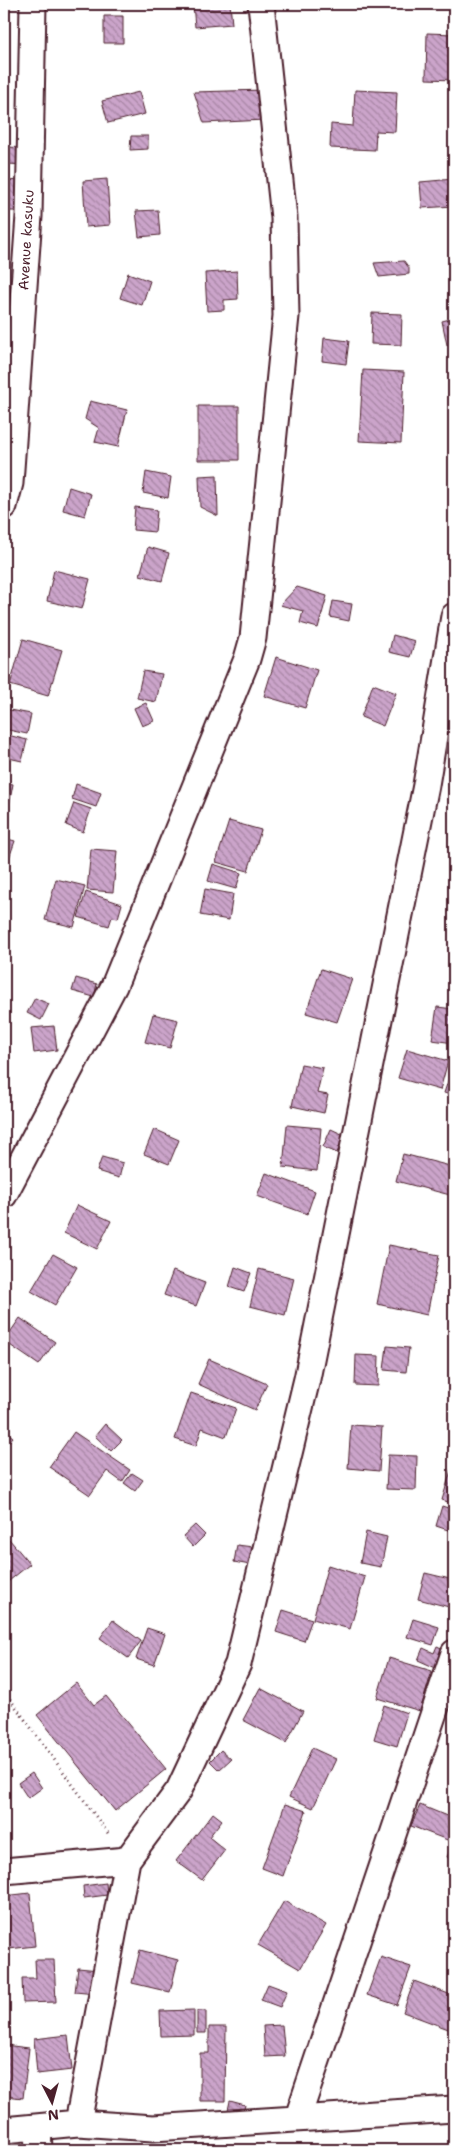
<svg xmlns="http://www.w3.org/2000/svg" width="458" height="2154" font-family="'Shantell Sans',sans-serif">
	<defs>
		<pattern id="building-back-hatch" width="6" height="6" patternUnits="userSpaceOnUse" patternTransform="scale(1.25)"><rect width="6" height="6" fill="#cba4ca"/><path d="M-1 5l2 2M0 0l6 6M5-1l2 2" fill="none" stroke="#a785a4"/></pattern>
	</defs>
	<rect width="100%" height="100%" fill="#fff"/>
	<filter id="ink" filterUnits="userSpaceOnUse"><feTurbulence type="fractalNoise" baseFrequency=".02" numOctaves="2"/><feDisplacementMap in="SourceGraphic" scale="10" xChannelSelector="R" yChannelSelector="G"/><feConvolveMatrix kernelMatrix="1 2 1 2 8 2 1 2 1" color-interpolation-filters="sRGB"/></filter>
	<g filter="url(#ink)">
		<path fill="url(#building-back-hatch)" stroke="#4a1f2b" d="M193 4H230L232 24 195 27Z
			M426 4H454V5L426 7Z
			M104 16H123V43H104Z
			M427 33 454 34V80L426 79Z
			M264 90 265 120 204 123 194 92Z
			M355 90 397 92 395 132 376 131 375 150 330 148 331 124 353 126Z
			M139 92 145 114 108 123 102 101Z
			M131 136H148V149L130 150Z
			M8 147 27 148 25 165 8 164Z
			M107 179 110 225 86 227 83 181Z
			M454 179V206L422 208 420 182Z
			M23 180 24 211H4V181Z
			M158 210 160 235 139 237 136 211Z
			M404 261 409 268V274L379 277 374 263Z
			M237 271 238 299 224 300V310L207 311 205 273Z
			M450 272H454V295H449Z
			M128 273 150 281 142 305 120 298Z
			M4 300H11L12 328 4 329Z
			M372 313 402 314 401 345 371 344Z
			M454 318V343L447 345 442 321Z
			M324 338 349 341 346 364 322 361Z
			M4 350 9 351 4 397Z
			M363 370 404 372 401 443 359 441Z
			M90 401 127 410 118 447 95 442 99 428 85 419Z
			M198 406H239V460H198Z
			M146 472 171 477 168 498 143 493Z
			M217 475 218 516 200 507 199 476Z
			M69 487 91 494 85 516 63 510Z
			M135 507 157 510 155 532 133 530Z
			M148 547 169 553 162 581 140 575Z
			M54 570 90 579 82 609 47 601Z
			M297 587 327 596 318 628 300 623 303 611 280 605Z
			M333 601 352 604 349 621 330 617Z
			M393 635 415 641 410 657 389 652Z
			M23 639 62 650 48 696 10 685Z
			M276 657 317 670 305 708 264 696Z
			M143 671 162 674 156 702 137 698Z
			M373 684 396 693 383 726 361 717Z
			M146 703 154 721 142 726 134 708Z
			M4 709 31 714 27 734 4 729Z
			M4 734 27 740 22 761 4 757Z
			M4 782 13 784 5 827H4Z
			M76 784 101 793 96 807 72 799Z
			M74 803 91 809 83 832 66 825Z
			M229 821 261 830 248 871 216 862Z
			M4 838 15 841 8 861 4 860Z
			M91 849 117 851 113 892 87 890Z
			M213 864 241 873 236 889 208 881Z
			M56 879 85 886 74 927 45 920Z
			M205 889 233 894 229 920 200 915Z
			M86 892 122 904 118 918 112 917 109 926 78 917Z
			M321 969 352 979 337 1022 306 1013Z
			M76 978 97 984 94 997 72 991Z
			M35 998 49 1004 41 1020 27 1013Z
			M437 1007 454 1009V1043L432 1040Z
			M153 1014 178 1020 170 1048 145 1042Z
			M54 1026 57 1050 34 1053 31 1028Z
			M407 1049 448 1061 440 1090 398 1078Z
			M301 1064 323 1068 317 1093 328 1095 324 1113 292 1106Z
			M452 1069 454 1070V1096L444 1093Z
			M287 1125 321 1128 317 1171 283 1167Z
			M154 1129 179 1140 169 1164 144 1154Z
			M331 1129 344 1135 337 1153 323 1147Z
			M403 1154 454 1167V1196L396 1181Z
			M102 1157 123 1163 119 1178 97 1171Z
			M266 1173 315 1191 307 1214 257 1196Z
			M77 1205 111 1221 97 1249 64 1233Z
			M389 1245 439 1255 427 1315 377 1304Z
			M53 1254 77 1267 55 1305 31 1291Z
			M235 1267 251 1273 244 1292 229 1287Z
			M259 1269 294 1278 285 1315 250 1306Z
			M173 1271 205 1283 196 1306 164 1295Z
			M20 1318 55 1342 39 1365 4 1341Z
			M387 1346 409 1348 406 1372 384 1370Z
			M356 1355 379 1356 378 1386 355 1385Z
			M209 1359 267 1384 255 1410 198 1384Z
			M191 1393 236 1408 226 1437 202 1428 196 1446 175 1439Z
			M105 1424 122 1440 111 1451 95 1436Z
			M351 1425 382 1427 379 1471 348 1468Z
			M4 1430 13 1437 4 1448Z
			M74 1432 130 1470 122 1482 107 1471 90 1495 49 1467Z
			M388 1455 417 1456 416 1490 386 1489Z
			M452 1467 454 1468V1504L442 1500Z
			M132 1473 143 1480 135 1491 124 1483Z
			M442 1506 454 1510V1532L436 1526Z
			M195 1525 205 1535 193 1547 183 1536Z
			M366 1532 387 1537 381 1567 360 1563Z
			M4 1533 30 1564 4 1585Z
			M237 1545 253 1547 250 1565 234 1562Z
			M328 1565 365 1577 350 1629 313 1619Z
			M425 1573 454 1580 453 1608 418 1599Z
			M283 1610 312 1619 304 1641 276 1632Z
			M413 1619 439 1627 433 1645 407 1637Z
			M113 1620 141 1641 128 1658 100 1638Z
			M147 1628 165 1634 154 1665 136 1659Z
			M437 1646 446 1650 438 1669 418 1660 423 1648 434 1653Z
			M389 1658 432 1671 420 1711 377 1698Z
			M76 1683 94 1705 106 1696 166 1769 115 1811 37 1715Z
			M260 1688 303 1711 286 1743 243 1720Z
			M384 1705 407 1713 397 1746 374 1739Z
			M312 1748 336 1759 313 1808 289 1797Z
			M221 1750 231 1759 219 1770 210 1761Z
			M32 1773 42 1788 28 1798 18 1783Z
			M285 1804 306 1811 283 1876 262 1868Z
			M420 1805 454 1819V1830L450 1841 411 1826Z
			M213 1813 222 1820 209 1837 225 1850 202 1880 176 1861Z
			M454 1840V1860L447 1857Z
			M106 1883 107 1895 84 1898 83 1886Z
			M30 1893 35 1946 9 1949 4 1896Z
			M284 1901 326 1925 300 1969 258 1945Z
			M140 1950 178 1960 170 1992 132 1983Z
			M381 1957 411 1967 397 2005 367 1995Z
			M35 1960H54L56 2002 23 2003 22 1978H36Z
			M78 1968 99 1970 96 1994 75 1992Z
			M414 1981 454 1996V2022L451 2030 403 2012Z
			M268 1984 287 1991 280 2007 261 2000Z
			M194 2010V2035L161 2036 160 2011Z
			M197 2011H206V2033H197Z
			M282 2025 285 2056 265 2057 263 2026Z
			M209 2027H226L225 2101H200V2053H209Z
			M68 2035 72 2070 37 2074 34 2039Z
			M4 2045 29 2048 23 2098 4 2096Z
			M230 2101 245 2105 243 2113 228 2110Z"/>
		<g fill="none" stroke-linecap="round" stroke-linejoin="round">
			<defs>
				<path id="street" d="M4 506 10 483 29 216 33 4
					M4 1195 114 986 247 659 253 638 286 316 284 218 261 4
					M4 1871 127 1860
					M298 2117 454 1653
					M78 2123 127 1860 179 1790 238 1664 307 1379 426 785 454 616
					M38 2127 39 2150
					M4 2130 78 2123 153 2128 454 2109"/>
			</defs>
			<use href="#street" stroke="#4a1f2b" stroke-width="29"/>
			<path stroke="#4a1f2b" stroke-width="3" stroke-dasharray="1 4" stroke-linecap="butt" d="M4 1691 108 1833"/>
			<use href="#street" stroke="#fff" stroke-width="25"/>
		</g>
	</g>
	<g text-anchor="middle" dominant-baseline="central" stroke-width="4.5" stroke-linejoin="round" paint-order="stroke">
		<g font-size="14" fill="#4a1f2b" stroke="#fff">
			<text transform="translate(26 240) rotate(-87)">Avenue kasuku</text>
		</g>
	</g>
	<rect width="458" height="2154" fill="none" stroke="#fff" stroke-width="20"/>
	<rect x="10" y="10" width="438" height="2134" fill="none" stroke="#4a1f2b" stroke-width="2" filter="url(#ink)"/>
	<g transform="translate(52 2102) rotate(174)" stroke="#ffffff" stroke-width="4" paint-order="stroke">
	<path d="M0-4L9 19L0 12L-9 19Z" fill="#4a1f2b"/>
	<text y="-8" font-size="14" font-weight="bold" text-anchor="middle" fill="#4a1f2b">N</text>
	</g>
</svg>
